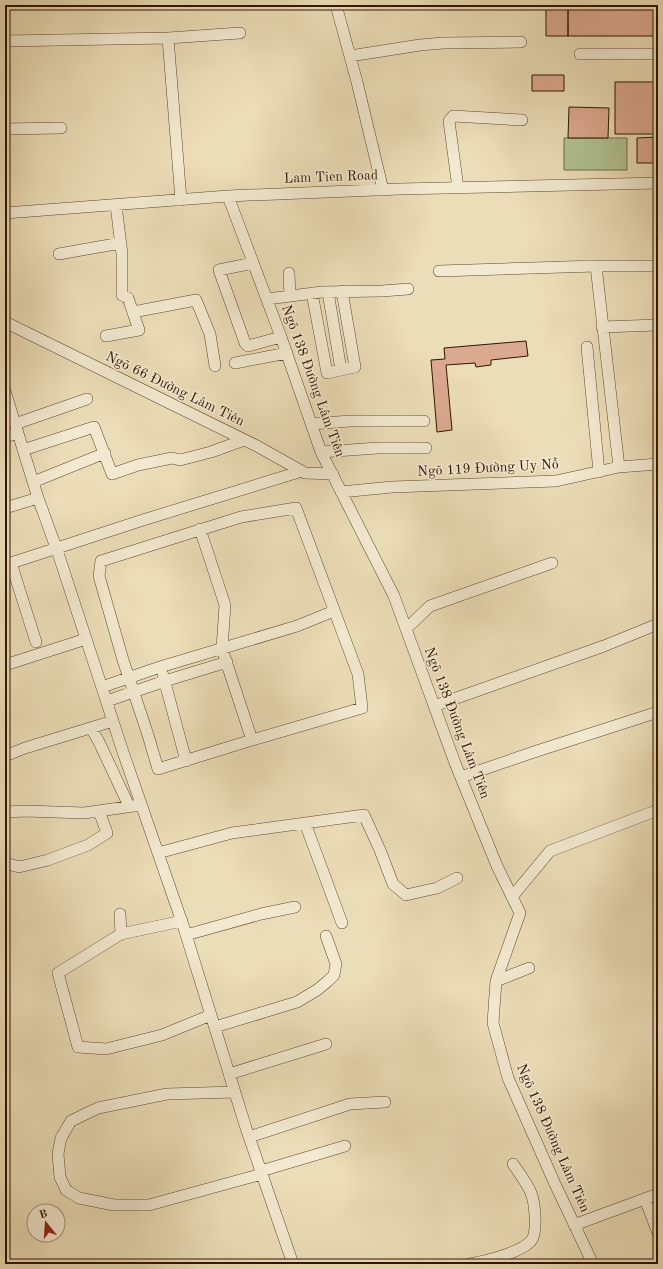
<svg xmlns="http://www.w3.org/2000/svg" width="663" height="1269" font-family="'Old Standard TT',serif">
	<rect width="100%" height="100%" fill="#ebddb7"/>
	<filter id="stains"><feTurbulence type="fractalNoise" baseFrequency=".005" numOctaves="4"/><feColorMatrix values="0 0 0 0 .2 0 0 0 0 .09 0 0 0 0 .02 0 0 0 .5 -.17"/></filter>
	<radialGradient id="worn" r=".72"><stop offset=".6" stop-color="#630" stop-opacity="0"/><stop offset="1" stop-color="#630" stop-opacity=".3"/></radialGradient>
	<path fill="#b1c293" stroke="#716c4a" d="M564 138H627V170H564Z"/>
	<path fill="#dba990" stroke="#311500" d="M546 5H568V36H546Z
		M568 5H658V36H568Z
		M532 75H564V91H532Z
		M615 82H658V134H615Z
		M569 107 609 108 608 138H568Z
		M658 137V163H637V138Z
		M526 341 528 356 491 360V365L476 367 475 363 446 365 452 430 437 432 431 360 445 359 444 348Z"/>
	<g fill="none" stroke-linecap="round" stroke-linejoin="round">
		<defs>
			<path id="minor" d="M336 5 357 82 383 190
				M168 38 181 200
				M5 41 168 38 240 33
				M580 54H658
				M350 56 420 45 443 43 521 42
				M5 129 61 128
				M458 188 449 121 453 116 522 120
				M228 196 281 337 321 452 394 596 455 763 497 866 520 913 496 981 493 1023 508 1078 555 1184 593 1264
				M5 213 228 196 400 189 658 183
				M59 254 121 243
				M253 263 219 270 245 343 248 346 281 337
				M439 271 596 266
				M289 273 290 296
				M328 292 341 370
				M312 293 327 373 355 367 342 291
				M267 299 322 292 382 291 408 289
				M133 312 196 300 210 334 215 366
				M5 322 257 446 305 473 333 474
				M602 327 658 325
				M106 336 139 330 128 298 122 295V254L116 205
				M587 347 599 472
				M235 363 287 353
				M5 391 38 498 58 553 123 752 183 925 246 1128 293 1264
				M15 424 87 399
				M312 424 350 421H424
				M5 437 18 433
				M23 450 94 427 112 474 138 465 172 458 180 460 211 452 244 440
				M321 452 378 448H426
				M619 467 596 266H658
				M33 482 105 453
				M341 492 392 487 556 481 619 467 658 464
				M5 508 38 498
				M296 508 358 674 362 708 252 740 158 769 148 735 123 660 99 576 101 561 241 517Z
				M200 529 225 605 222 649 252 740
				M11 563 36 642
				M5 565 143 520 302 471
				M406 629 430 606 552 563
				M5 665 86 639
				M163 675 186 761
				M102 687 160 667 297 626 334 611
				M107 701 165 681 227 662
				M434 706 604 646 658 624
				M91 728 99 742 129 806
				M5 756 25 748 113 721
				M461 777 537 751 658 712
				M5 812 25 811 84 813 141 805
				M305 823 342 923
				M158 853 232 833 364 815 380 850 393 884 406 895 437 888 457 878
				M5 863 19 867 48 860 88 845 107 833 99 811
				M512 897 550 851 658 810
				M120 914 121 934
				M182 921 121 934 58 973 78 1047 106 1049 162 1035 211 1015
				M186 935 261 914 295 907
				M496 981 529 968
				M215 1027 297 1002 317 990 328 981 334 975 336 964 326 936
				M229 1074 326 1044
				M235 1092 167 1094 98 1108 71 1121 61 1138 58 1154 60 1177 66 1190 79 1198 114 1205H149L262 1174
				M249 1137 350 1104 385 1102
				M261 1171 345 1146
				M645 1199 658 1233
				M574 1225 658 1194
				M470 1264C486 1261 520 1253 531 1241 538 1233 535 1203 531 1193 527 1183 519 1173 513 1164"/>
		</defs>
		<use href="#minor" stroke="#60472e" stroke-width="12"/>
		<use href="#minor" stroke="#f2e9d0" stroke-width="11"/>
	</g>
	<g text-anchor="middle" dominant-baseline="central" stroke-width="3.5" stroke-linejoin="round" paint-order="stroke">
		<g font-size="14" fill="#311500" stroke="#f2e9d0">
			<text transform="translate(331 177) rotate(-2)">Lam Tien Road</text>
			<text transform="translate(313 381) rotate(70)">Ngõ 138 Đường Lâm Tiên</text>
			<text transform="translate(175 389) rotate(26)">Ngõ 66 Đường Lâm Tiên</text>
			<text transform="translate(488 468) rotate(-3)">Ngõ 119 Đường Uy Nỗ</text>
			<text transform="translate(457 723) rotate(69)">Ngõ 138 Đường Lâm Tiên</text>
			<text transform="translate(553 1138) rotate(66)">Ngõ 138 Đường Lâm Tiên</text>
		</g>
	</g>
	<rect width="663" height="1269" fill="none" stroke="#ebddb7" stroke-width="20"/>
	<rect x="6" y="6" width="651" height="1257" fill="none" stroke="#311500" stroke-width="2"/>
	<rect x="10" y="10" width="643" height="1249" fill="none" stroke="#311500"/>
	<g transform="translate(46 1223) rotate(343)"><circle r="19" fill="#f2e9d0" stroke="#a5947d"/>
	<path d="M0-3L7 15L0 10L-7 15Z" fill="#8f2418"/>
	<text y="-6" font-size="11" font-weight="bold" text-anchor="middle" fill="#311500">B</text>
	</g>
	<rect width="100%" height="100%" filter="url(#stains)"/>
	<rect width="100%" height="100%" fill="url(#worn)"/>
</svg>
